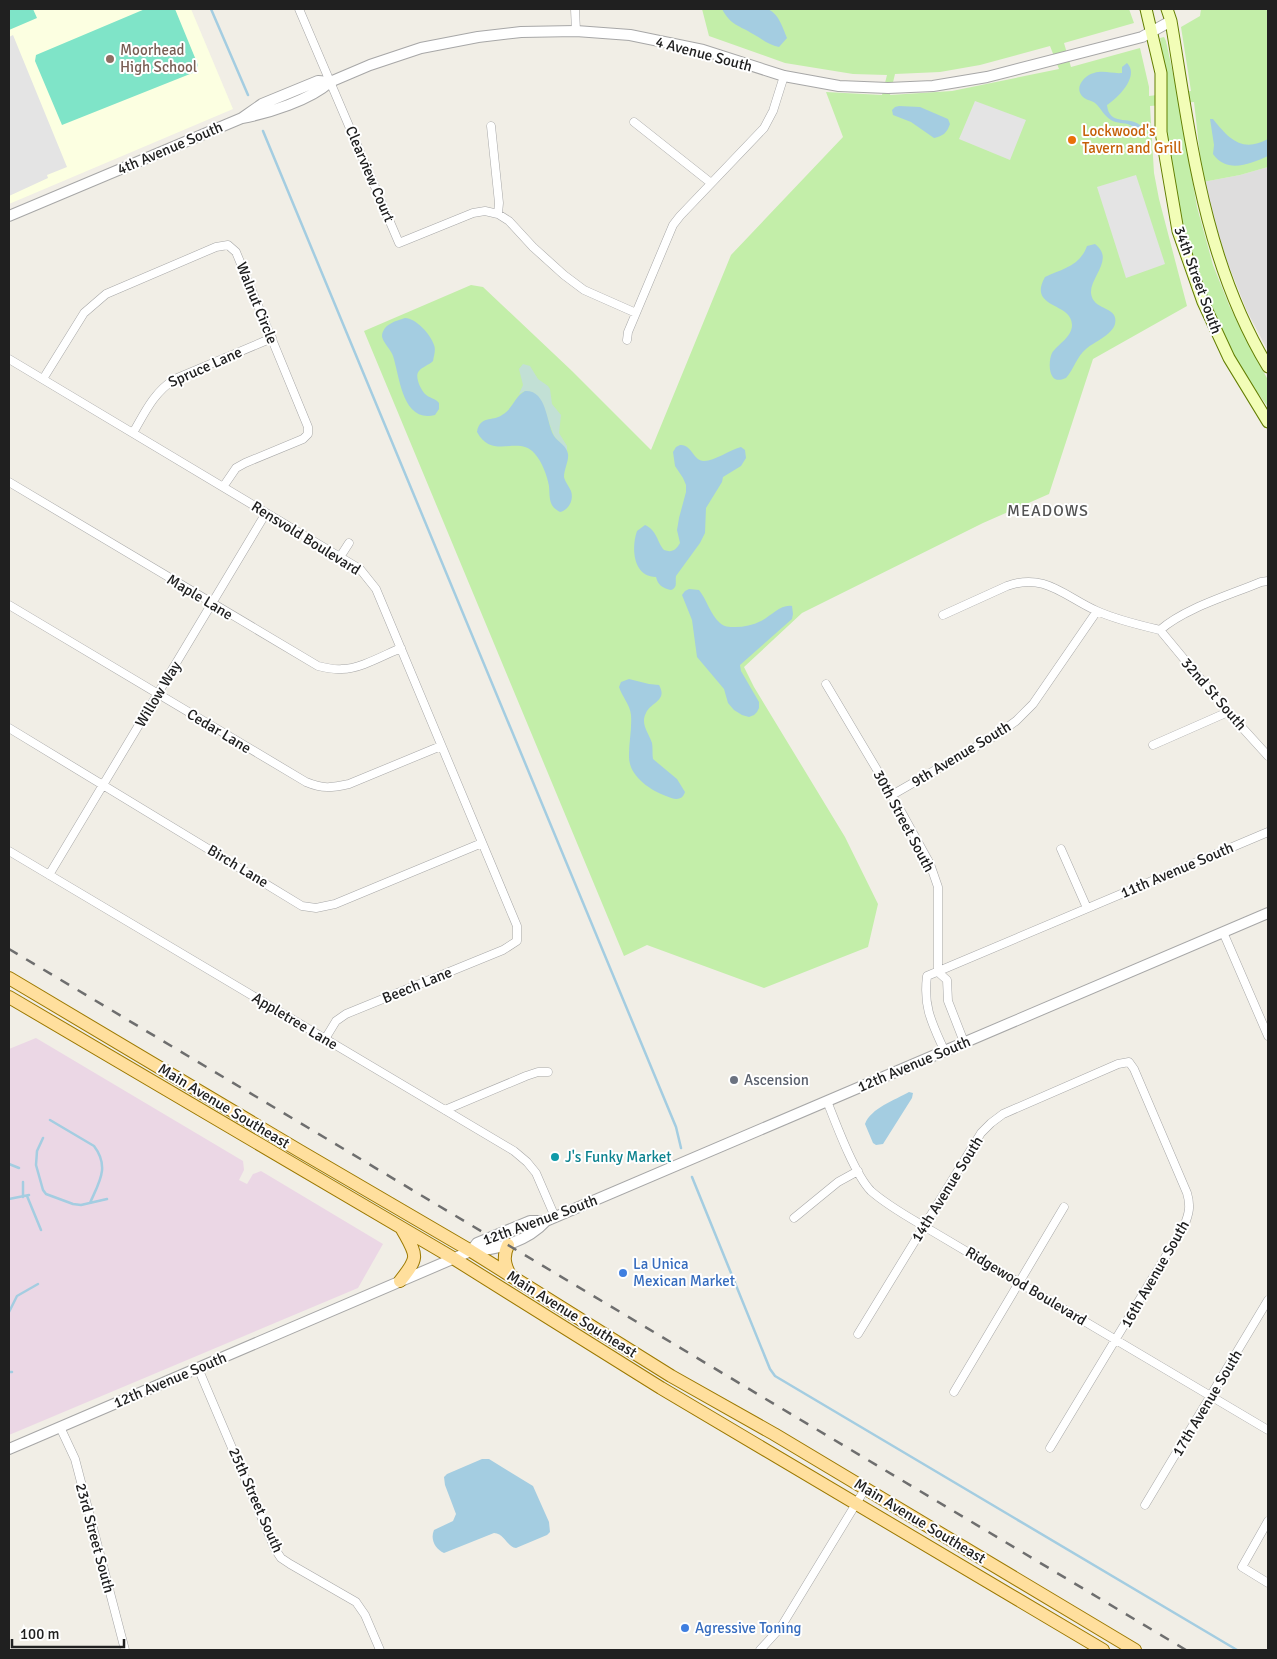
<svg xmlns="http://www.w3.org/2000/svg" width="1277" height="1659" font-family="Signika,sans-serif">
	<rect width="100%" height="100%" fill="#f1eee6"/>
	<path fill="#dedddd" d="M1268 167V351L1247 311 1226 259 1203 182 1240 175Z"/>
	<path fill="#ebd7e5" d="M36 1038 243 1161 244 1170 239 1180 247 1184 253 1174 261 1171 383 1244 358 1288 9 1435V1049Z"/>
	<path fill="#fcffe1" d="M9 9H191L233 109 9 204Z"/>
	<path fill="#c3eea9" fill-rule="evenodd" d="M702 9H1129L1134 23 1064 43 1071 67 1140 48 1149 87V96L1165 94V75L1160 38 1164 37 1166 41 1177 92 1191 91 1181 27 1200 16 1201 9H1268V167L1240 175 1203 182 1194 102 1179 103 1197 207 1213 265 1229 305 1247 341 1268 380V407C1259 394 1248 381 1239 367 1232 357 1228 344 1222 333 1187 259 1171 186 1164 105L1150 106 1154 173 1159 199 1187 306 1093 359 1049 494 983 523 802 613 744 667 754 687 845 837 878 904 868 947 764 988 647 945 624 956 364 331 471 285 483 287 572 371 651 450 731 255 843 137 826 92 882 95 887 75 853 74 785 63 709 36ZM1050 46 1059 69 952 91 890 95 895 74 940 72 980 65Z"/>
	<path fill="#c2e0d5" d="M523 364 530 366 538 379 548 386 550 389 552 404 561 415 559 433 567 446V451L554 436 542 403 525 391 519 394 523 385 519 369Z"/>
	<path fill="#7fe4c8" d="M9 9H33L37 18 9 30Z
		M145 9H175L198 65 195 72 62 125 35 61 36 55Z"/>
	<path fill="#e4e4e4" d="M13 35 67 167 47 175 48 178 9 196V37Z
		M975 101 1026 120 1010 160 959 139Z
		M1136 175 1165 264 1126 278 1097 187Z"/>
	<path fill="#a4cde1" d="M722 9H767C778 12 783 28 787 38L779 47C769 45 762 39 753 34 739 25 731 26 722 9Z
		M1127 63C1140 76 1118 98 1107 105 1109 126 1129 116 1140 125V127L1137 129C1134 128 1133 126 1130 125 1124 122 1117 124 1111 120 1104 116 1101 108 1095 103 1091 100 1085 100 1082 96 1074 87 1085 75 1094 73 1104 70 1113 74 1122 73V67Z
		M899 106 920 107 948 119 950 124C947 133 943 136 934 138L911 122 893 115 892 110 895 107Z
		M1210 119H1213C1229 139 1242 153 1268 139V156C1250 164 1227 174 1213 154L1214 145Z
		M1095 244C1115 259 1090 277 1091 293 1093 312 1119 305 1115 324 1112 335 1094 342 1086 349 1077 356 1074 369 1066 378 1063 379 1059 381 1055 379 1048 375 1049 359 1052 353 1058 344 1072 337 1072 325 1072 302 1027 309 1045 277 1062 269 1080 266 1087 246Z
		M405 318C416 318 431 335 434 345 436 350 434 355 433 361 429 365 422 367 419 371 414 376 421 390 425 394 429 398 435 398 439 403V409L435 415C402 423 400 377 393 356 391 350 382 341 382 336 383 324 396 321 405 318Z
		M525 391C547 390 546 422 554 436 558 442 567 446 568 454 569 461 564 469 564 477 565 482 569 486 571 491 574 500 569 510 560 512 548 506 550 497 549 486 547 475 542 462 535 454 518 434 493 461 477 432 480 415 492 422 502 415 513 409 514 397 525 391Z
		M680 445C692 444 693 461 704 461 715 461 729 450 741 447L745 450 746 458 741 466 723 477 722 482 706 508 705 533 700 543 676 576C675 583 678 587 671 590 662 588 658 585 656 577 633 577 631 548 637 531L645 525C657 530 657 542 664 550 672 553 676 550 680 543L677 530 679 518 686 492V485L683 478 675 466 673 452 676 447Z
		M689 589 699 590C707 600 710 614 720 623 724 627 729 627 735 627 744 627 753 625 761 621 771 616 781 604 792 606L793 614 792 619 740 665 741 671 759 702V708L757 712 754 715 749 717 742 715 734 710 728 703 724 689 697 657 692 620 682 595 685 591Z
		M629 679 649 684 659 685C668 701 651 702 646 713 640 724 649 733 652 743 653 748 652 754 653 759L677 779 685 792C682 802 673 799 666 796 648 789 628 775 629 755 629 741 632 729 631 715 630 704 622 697 619 687L621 682Z
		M909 1092 913 1093 912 1098 883 1144 876 1145 873 1143 865 1124C871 1108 895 1100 909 1092Z
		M482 1459H489L533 1486 549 1522 550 1532 547 1535 516 1548C506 1546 505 1534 494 1533L444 1553C435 1549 430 1539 434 1530L453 1521 456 1514 445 1485 444 1477 447 1474Z"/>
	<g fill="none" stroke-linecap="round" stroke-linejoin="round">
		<path stroke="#a4cde1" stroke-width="2.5" d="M211 9 248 95
			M263 131 676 1127 681 1148
			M50 1120 94 1146C110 1167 99 1182 90 1203
			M43 1138 37 1151 36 1165 43 1190 46 1194 73 1204 81 1205 107 1199
			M9 1164 19 1168
			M692 1177 770 1369 775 1376 1237 1650
			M23 1182V1197
			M27 1196 41 1230
			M9 1199 29 1195
			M9 1312 17 1296 38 1284
			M9 1372H12"/>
		<defs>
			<path id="minor" d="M299 9 399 243 473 213 485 211 498 214 509 221 533 247 564 275 584 290 636 313 673 225 680 216 764 128 773 111 784 76
				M575 9 576 31
				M634 122 711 183
				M491 126 499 203 498 214
				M627 340 628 332 636 313
				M9 359 360 569 376 589 517 926V941L503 950 346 1014 336 1021 325 1039
				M43 379 84 313 106 294 216 247 228 245 236 252 308 427V434L303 439 245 463 236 468 223 487
				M133 433C145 412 154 392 175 379L272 338
				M9 482 318 666C326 668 334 670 342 669 360 669 384 655 401 648
				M340 557 349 543
				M9 605 306 782C323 789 331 788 349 784L441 746
				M943 615 1007 586C1045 572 1065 597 1097 611 1117 620 1139 625 1160 630
				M1160 630 1228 712 1268 756
				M1160 630C1185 608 1230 595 1261 582L1268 581
				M826 684 892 795 930 864 938 887V972L947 980 948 1001 964 1042
				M9 728 302 906 316 908 335 904 482 843
				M1153 745 1228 712
				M892 795 998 734 1016 721 1033 704 1097 611
				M1061 849 1087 908
				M9 851 514 1151 527 1162 536 1173 555 1217
				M49 875 266 513
				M1223 932 1268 1036
				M944 1050C932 1023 923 1007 927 976L1268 832
				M827 1101C836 1124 855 1175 871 1191 889 1207 912 1219 932 1231L1268 1430
				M445 1110 526 1076 538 1072H548
				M794 1218 838 1182 858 1171
				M858 1334 981 1133 991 1123 1003 1114 1118 1064 1129 1062 1134 1069 1187 1193C1191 1206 1189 1214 1184 1226L1050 1448
				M198 1368 275 1549 281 1558 290 1564 356 1602 365 1615 380 1650
				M954 1392 1064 1207
				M60 1427 75 1459 125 1650
				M1145 1505 1268 1300
				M1268 1521 1242 1567 1268 1583
				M760 1650 781 1627 865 1489"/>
			<path id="tertiary" d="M242 118 262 104 318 81 330 82 370 65 421 48 478 37 521 32 576 31 630 35 703 50 784 76 839 86 888 88 933 86 987 77 1142 37 1171 21
				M9 216 242 118C269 113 310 100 330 82
				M471 1251C498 1250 528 1241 546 1221
				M9 1449 471 1251 477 1243 530 1221H546L1268 913"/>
			<path id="secondary" d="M1146 9 1161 73V132L1178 231 1203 302 1229 358 1268 422
				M1167 9 1171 21C1191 141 1204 261 1268 367"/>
			<path id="primary" d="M9 978 298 1150 471 1251 671 1376 774 1434 1135 1650
				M9 997 453 1258 661 1388 1103 1650
				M508 1245C503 1256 504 1264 510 1275
				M400 1281C420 1256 417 1256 402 1229"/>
		</defs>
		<use href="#minor" stroke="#a7a7a7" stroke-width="9"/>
		<use href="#tertiary" stroke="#a7a7a7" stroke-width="12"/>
		<use href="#secondary" stroke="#637e00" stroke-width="13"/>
		<use href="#primary" stroke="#9c7900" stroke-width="14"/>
		<use href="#minor" stroke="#fff" stroke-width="8"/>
		<use href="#tertiary" stroke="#fff" stroke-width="10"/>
		<use href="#secondary" stroke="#f2fdb7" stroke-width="11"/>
		<use href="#primary" stroke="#ffdf9d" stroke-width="12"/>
		<path stroke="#6e6e6e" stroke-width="2.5" stroke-dasharray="10 10" stroke-linecap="butt" d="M9 949 491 1237 508 1245 1186 1650"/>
	</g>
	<circle fill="#8d6e63" stroke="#fff" stroke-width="2" cx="110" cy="59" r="5"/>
	<circle fill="#e8710a" stroke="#fff" stroke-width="2" cx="1072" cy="140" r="5"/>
	<circle fill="#6b7280" stroke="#fff" stroke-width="2" cx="734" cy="1080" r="5"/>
	<circle fill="#0f9aa8" stroke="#fff" stroke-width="2" cx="555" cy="1157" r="5"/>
	<g fill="#3f7fe0" stroke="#fff" stroke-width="2">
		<circle cx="623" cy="1273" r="5"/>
		<circle cx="685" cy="1628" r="5"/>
	</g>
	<g text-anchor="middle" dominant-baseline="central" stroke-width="4" stroke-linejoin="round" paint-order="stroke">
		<g font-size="15" fill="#785e54" stroke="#fff" text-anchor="start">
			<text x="120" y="50">Moorhead<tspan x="120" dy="17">High School</tspan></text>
		</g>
		<g font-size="15" fill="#202020" stroke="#fff">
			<text transform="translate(704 54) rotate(15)">4 Avenue South</text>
			<text transform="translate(170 148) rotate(-23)">4th Avenue South</text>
			<text transform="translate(370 174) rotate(67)">Clearview Court</text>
			<text transform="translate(1198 280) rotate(70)">34th Street South</text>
			<text transform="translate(257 303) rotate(68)">Walnut Circle</text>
			<text transform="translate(205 367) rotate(-24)">Spruce Lane</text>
			<text transform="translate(306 538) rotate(32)">Rensvold Boulevard</text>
			<text transform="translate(200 597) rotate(31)">Maple Lane</text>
			<text transform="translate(158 694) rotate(-59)">Willow Way</text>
			<text transform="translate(1214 694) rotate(49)">32nd St South</text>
			<text transform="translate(219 731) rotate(31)">Cedar Lane</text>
			<text transform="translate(961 754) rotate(-31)">9th Avenue South</text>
			<text transform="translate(904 821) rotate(62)">30th Street South</text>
			<text transform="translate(238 866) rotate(31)">Birch Lane</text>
			<text transform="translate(1177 870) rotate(-23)">11th Avenue South</text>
			<text transform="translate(417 985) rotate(-22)">Beech Lane</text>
			<text transform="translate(295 1021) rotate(31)">Appletree Lane</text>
			<text transform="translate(914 1064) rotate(-23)">12th Avenue South</text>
			<text transform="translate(224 1106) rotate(31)">Main Avenue Southeast</text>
			<text transform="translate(947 1189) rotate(-58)">14th Avenue South</text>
			<text transform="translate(540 1220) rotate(-20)">12th Avenue South</text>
			<text transform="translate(1155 1274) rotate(-60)">16th Avenue South</text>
			<text transform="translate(1026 1286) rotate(31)">Ridgewood Boulevard</text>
			<text transform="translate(572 1314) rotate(32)">Main Avenue Southeast</text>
			<text transform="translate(170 1380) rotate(-23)">12th Avenue South</text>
			<text transform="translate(1207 1403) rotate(-59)">17th Avenue South</text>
			<text transform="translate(256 1500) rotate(66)">25th Street South</text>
			<text transform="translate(920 1521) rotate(31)">Main Avenue Southeast</text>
			<text transform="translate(95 1538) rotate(75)">23rd Street South</text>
		</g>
		<g font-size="15" fill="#c56008" stroke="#fff" text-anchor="start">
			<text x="1082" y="131">Lockwood's<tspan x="1082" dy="17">Tavern and Grill</tspan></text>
		</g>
		<g font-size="15" fill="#5b616d" stroke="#fff" text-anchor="start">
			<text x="744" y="1080">Ascension</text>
		</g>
		<g font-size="15" fill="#0d838f" stroke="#fff" text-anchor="start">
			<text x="565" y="1157">J's Funky Market</text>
		</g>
		<g font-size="15" fill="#366cbe" stroke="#fff" text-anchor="start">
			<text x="633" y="1264">La Unica<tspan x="633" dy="17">Mexican Market</tspan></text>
			<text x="695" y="1628">Agressive Toning</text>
		</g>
		<g font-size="16" letter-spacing="1" fill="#535353" stroke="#fff">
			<text x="1048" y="511">MEADOWS</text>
		</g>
	</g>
	<rect width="1277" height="1659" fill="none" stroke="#202020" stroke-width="20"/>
	<path d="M12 1639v8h112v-8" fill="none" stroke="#202020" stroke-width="2.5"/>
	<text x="20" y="1639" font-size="15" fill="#202020" stroke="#ffffff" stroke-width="4" paint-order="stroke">100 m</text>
</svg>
